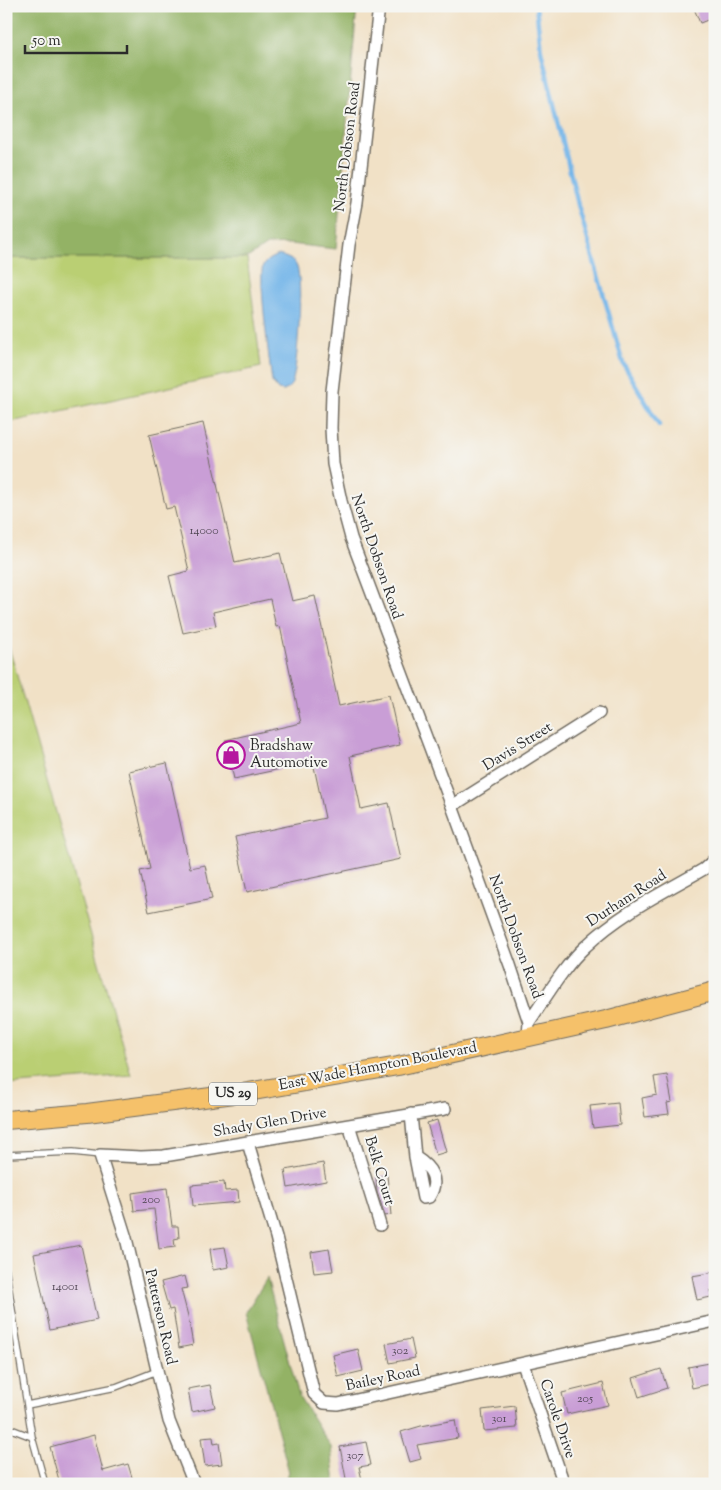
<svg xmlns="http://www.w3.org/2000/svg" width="721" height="1490" font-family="'Sorts Mill Goudy',serif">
	<rect width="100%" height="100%" fill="#f6f6f2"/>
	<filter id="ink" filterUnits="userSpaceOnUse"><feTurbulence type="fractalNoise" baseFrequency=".02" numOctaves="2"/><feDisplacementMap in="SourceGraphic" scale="10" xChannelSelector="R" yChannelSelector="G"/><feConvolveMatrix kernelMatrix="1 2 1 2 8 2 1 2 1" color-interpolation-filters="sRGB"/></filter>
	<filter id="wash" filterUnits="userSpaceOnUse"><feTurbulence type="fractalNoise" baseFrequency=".0096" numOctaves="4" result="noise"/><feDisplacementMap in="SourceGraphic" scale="20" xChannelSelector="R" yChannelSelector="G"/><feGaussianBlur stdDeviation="1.12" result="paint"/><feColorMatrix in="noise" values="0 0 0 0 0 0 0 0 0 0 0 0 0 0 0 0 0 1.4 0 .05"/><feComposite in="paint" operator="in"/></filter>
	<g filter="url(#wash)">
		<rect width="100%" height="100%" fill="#f1e1c6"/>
		<path fill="#bacf73" stroke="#727d4f" d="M6 258H247L261 367 6 423Z
			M6 637 131 1075 6 1085Z"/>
		<path fill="#93b265" stroke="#5f6e48" d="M6 6H357L336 249 290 244 267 245 247 258H6Z
			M267 1278 299 1396 331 1447 335 1484H284L289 1472 246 1312Z"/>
		<path fill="#74b6e9" stroke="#50708a" d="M278 255C285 257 294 259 297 267 303 282 298 367 292 383 290 387 287 389 284 391L278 390 272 382C270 365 258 277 263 266 266 260 271 258 278 255Z"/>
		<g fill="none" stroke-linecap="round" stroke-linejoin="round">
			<path stroke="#74b6e9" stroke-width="4.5" d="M536 6 541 50 578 205 623 363 659 425"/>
		</g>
		<g id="blocks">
			<path fill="#c99ed6" d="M693 6H715V17L700 23Z
				M203 423 235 563 280 553 292 601 315 596 339 706 389 695 400 745 350 756 361 809 389 803 401 859 247 892 235 837 325 818 313 762 234 779 225 740 301 723 280 626 276 627 270 599 213 612 216 626 183 633 169 576 189 571 174 507 166 509 149 435Z
				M167 763 190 868 205 865 212 899 149 912 140 871 150 869 129 771Z
				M667 1075 672 1102 667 1103 669 1114 645 1117 642 1098 657 1095 654 1077Z
				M618 1103 620 1125 593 1128 590 1106Z
				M437 1120 446 1152 436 1155 427 1123Z
				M323 1163 326 1181 288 1188 285 1170Z
				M387 1175 391 1215 385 1216 377 1191 376 1177Z
				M224 1182 225 1191 238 1190 239 1202 193 1206 191 1185Z
				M167 1188 172 1226H178L179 1238 174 1239 175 1247 159 1249 154 1209 134 1211 132 1193Z
				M81 1245 97 1320 50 1330 34 1254Z
				M225 1247 229 1267 213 1270 210 1249Z
				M329 1249 333 1271 314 1273 311 1252Z
				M715 1272V1290L710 1291 711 1297 697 1300 692 1276Z
				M185 1276 188 1288 181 1289 188 1316 193 1345 179 1348 173 1309 169 1310 161 1282Z
				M411 1339 415 1358 390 1363 386 1344Z
				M358 1349 363 1371 338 1377 333 1355Z
				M715 1362V1383L692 1388 688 1367Z
				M661 1369 667 1388 639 1397 633 1378Z
				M603 1383 608 1405 567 1414 562 1393Z
				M210 1385 215 1407 192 1412 188 1389Z
				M515 1406 517 1428 484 1431 482 1410Z
				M455 1420 458 1438 417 1445 421 1459 410 1462 401 1432 421 1426Z
				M94 1435 103 1471 128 1464 134 1484H60L50 1447Z
				M213 1437 214 1444 219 1443 222 1464 205 1466 201 1438Z
				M366 1442 371 1465 359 1467 363 1484H347L340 1447Z"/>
		</g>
	</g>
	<g filter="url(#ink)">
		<use href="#blocks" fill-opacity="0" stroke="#706b61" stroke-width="1"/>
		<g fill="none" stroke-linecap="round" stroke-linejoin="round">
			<defs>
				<path id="service" d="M6 1155 73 1152 100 1155
					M6 1271 32 1437 45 1484
					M27 1405 116 1387 157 1371
					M6 1427 32 1437"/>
				<path id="minor" d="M379 6 357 203 349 245 332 391 331 428 333 464 341 501 351 538 452 806 510 965 529 1022 528 1036
					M452 806 599 713
					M529 1022C547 996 563 967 586 946 620 913 664 892 704 869L715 859
					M411 1114 415 1157 423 1198 429 1197C440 1180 431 1167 415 1157
					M349 1125 380 1225
					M248 1143 276 1237 314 1394 324 1403 338 1404 715 1321
					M523 1364 564 1484
					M194 1484 169 1421 126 1238 100 1155 141 1157 164 1156 445 1109"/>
				<path id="primary" d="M6 1120 87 1113 242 1093 398 1066 606 1020 715 991"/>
			</defs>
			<use href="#service" stroke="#706b61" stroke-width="8"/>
			<use href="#minor" stroke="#706b61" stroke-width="14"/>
			<use href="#primary" stroke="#706b61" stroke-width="20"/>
			<use href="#service" stroke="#fff" stroke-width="5.5"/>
			<use href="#minor" stroke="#fff" stroke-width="11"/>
			<use href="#primary" stroke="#f5c16b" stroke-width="18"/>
		</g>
	</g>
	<defs>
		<symbol id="shop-ring" viewBox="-11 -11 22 22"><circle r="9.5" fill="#f6f6f2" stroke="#b5179e" stroke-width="1.5"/><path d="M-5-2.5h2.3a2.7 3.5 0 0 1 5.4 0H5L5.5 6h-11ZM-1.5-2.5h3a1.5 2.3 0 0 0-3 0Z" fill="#b5179e"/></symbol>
	</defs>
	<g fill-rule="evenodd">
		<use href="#shop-ring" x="215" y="739" width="32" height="32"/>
	</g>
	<g text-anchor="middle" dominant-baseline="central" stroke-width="4" stroke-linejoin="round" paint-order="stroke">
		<g font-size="12" fill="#524856">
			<text x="204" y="531">14000</text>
			<text x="151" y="1200">200</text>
			<text x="65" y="1287">14001</text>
			<text x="400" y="1351">302</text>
			<text x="585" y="1399">205</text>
			<text x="499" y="1419">301</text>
			<text x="355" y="1456">307</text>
		</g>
		<rect fill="#f6f6f2" stroke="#686867" stroke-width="1" x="209" y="1082.5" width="48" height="23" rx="4"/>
		<g font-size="14" font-weight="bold" fill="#2b2b2b">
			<text x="233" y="1094">US 29</text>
		</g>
		<g font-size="15" fill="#2b2b2b" stroke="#f6f6f2">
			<text transform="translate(348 147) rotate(-83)">North Dobson Road</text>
			<text transform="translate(376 557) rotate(71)">North Dobson Road</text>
			<text transform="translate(518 747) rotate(-32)">Davis Street</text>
			<text transform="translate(627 899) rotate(-33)">Durham Road</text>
			<text transform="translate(515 937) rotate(70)">North Dobson Road</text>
			<text transform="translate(378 1067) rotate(-11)">East Wade Hampton Boulevard</text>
			<text transform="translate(270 1123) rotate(-10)">Shady Glen Drive</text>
			<text transform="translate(379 1171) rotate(73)">Belk Court</text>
			<text transform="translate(160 1317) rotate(77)">Patterson Road</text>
			<text transform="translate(383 1379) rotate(-12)">Bailey Road</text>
			<text transform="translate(557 1419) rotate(71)">Carole Drive</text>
		</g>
		<g font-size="15" fill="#2b2b2b" stroke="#f6f6f2" text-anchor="start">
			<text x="250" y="746">Bradshaw<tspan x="250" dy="17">Automotive</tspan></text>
		</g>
	</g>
	<rect width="721" height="1490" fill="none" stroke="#f6f6f2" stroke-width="25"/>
	<path d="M25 45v8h102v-8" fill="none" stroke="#2b2b2b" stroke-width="2.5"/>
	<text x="32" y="45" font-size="15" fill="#2b2b2b" stroke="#f6f6f2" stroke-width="4" paint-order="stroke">50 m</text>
</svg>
